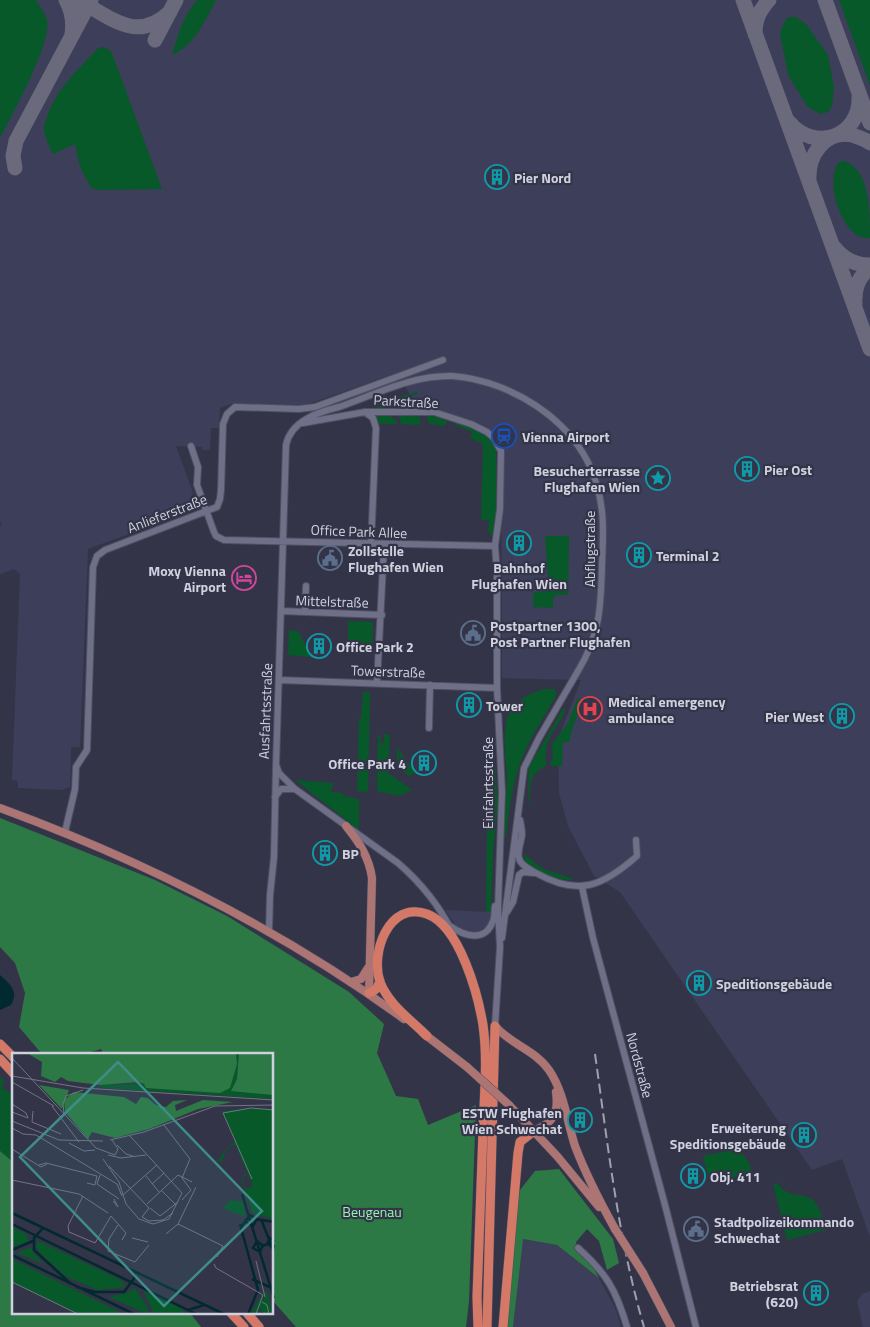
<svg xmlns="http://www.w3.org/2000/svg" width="870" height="1327" font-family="'Titillium Web',sans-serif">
	<rect width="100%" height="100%" fill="#343449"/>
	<path fill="#3d3e59" d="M0 0H870V1237L842 1159 812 1170 620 892 594 876 568 826 559 793 558 739 581 680 502 678 501 443 470 419 419 408 396 373 311 403 298 406 231 404 220 408 219 428H211L210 450H202V447L176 446 193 493 183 514 88 549 80 747H71L70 787 61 790 18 788V781L12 780 20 574 14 569 0 574V526L2 525 0 520Z
		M447 910 491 912V917L489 924 484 928 477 933 471 934 456 926 446 911Z
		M522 1239 557 1245 599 1278 616 1310 621 1327H513Z
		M870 1291V1327H863L857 1301 862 1294Z"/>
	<path fill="#07592a" d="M0 0H36C39 6 46 13 47 20 52 43 12 115 0 138Z
		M197 0H216C205 21 195 45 172 55 178 35 183 16 197 0Z
		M839 0H870V86Z
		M788 17H796L806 24 828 55 834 88 832 106 828 112 820 114 807 106 788 75 780 34 783 25Z
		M102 47C108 48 111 50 113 56L162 189 100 190 91 188 80 167 75 144 53 154C49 146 44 136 44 128 44 125 46 120 47 117 56 89 78 70 97 49Z
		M844 161C870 169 870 211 870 238 844 242 823 183 839 162Z
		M418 392V394C399 398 399 409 375 408L397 397Z
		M373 414 388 415 396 420 397 424H379Z
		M399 415H415L420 418V425L401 424Z
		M426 415 438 417 447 421 445 426 429 424Z
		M455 421C471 427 489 433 496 449L497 511 494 534 491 535 488 531 489 520H481L483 444 470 438 472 432 455 425Z
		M545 536H569L568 595H556L553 598V608L533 607V593L549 590Z
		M348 621 373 622 372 651 348 650Z
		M289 630 298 631 312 657 288 655Z
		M545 689H554L557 694C547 713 534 731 525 751 513 778 509 808 506 837H504C504 819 506 801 507 783 507 764 501 731 509 714 515 701 531 692 545 689Z
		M363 692H370L368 792 357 791 359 719 361 718Z
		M579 699H583L570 736V742H563L562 766H552L550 764 553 758 552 744 570 720V717L577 700Z
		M564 707 565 712C554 733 543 738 546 766 525 776 533 788 528 806L529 767Z
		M384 734 390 735 388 773 412 790 400 796 379 792 377 789 378 735 381 736 380 743H384Z
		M493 736 498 804 493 852 491 912H486L488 737Z
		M398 748 406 760 399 765 397 764V750Z
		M408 762 415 772 409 776 399 769Z
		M295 780 333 783 331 792 343 793V796L359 799V830Z
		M525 854 536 864 546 870 572 878V880C562 881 535 872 527 865 524 861 524 858 525 854Z
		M0 1077 4 1081 2 1088 14 1095V1163L0 1151Z
		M727 1146C738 1146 754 1164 751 1174L744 1177 721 1178 719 1172 715 1174 716 1178 709 1181 703 1156 723 1152Z
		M777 1183C790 1200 801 1191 813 1200 821 1207 823 1221 826 1230L787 1240 773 1184Z"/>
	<path fill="#2d7945" d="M0 818 155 880 227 916 349 992 384 1024 377 1053 396 1096 418 1099 428 1125 476 1105 469 1301 466 1327H296L273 1301 272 1054H103L101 1049 83 1054H42L19 1027 25 993 15 963 0 947Z
		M0 1151 14 1163V1313H190L201 1327H0Z
		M559 1169 613 1239 619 1263 607 1270 599 1241 587 1229 576 1242 577 1250 592 1265 599 1278 557 1245 523 1239 513 1327H506L516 1211 520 1190 535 1171Z"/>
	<path fill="#002a2f" d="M0 975C10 984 19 991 11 1005L0 1010Z"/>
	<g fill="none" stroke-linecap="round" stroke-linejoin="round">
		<path stroke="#6a6a7c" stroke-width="15" d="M66 0C72 11 74 21 72 34
			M78 0C111 17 136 44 170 12
			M743 0 870 349
			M825 0 870 123
			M755 34C755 20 759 11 769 0
			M155 40 176 0
			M789 122C814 153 861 137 859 96
			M15 168 13 156 16 141 91 0
			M809 179C808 155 825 130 852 135 858 137 865 139 870 143
			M834 247C843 259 855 265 870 265
			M855 304C854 290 858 277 870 268"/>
		<defs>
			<path id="minor" d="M365 412 373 418 376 428 371 545
				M303 423 365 412H434L471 424 487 432 494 438 501 451 500 509 495 546 497 572V688L502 792 498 908 500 947 495 1026
				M191 446 198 467 197 485 214 532 216 536 224 540 495 546
				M281 611 382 615
				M305 612 306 586
				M279 680 497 688
				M377 683 384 545
				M429 728 430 685
				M275 797 281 789H295
				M520 820C521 825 522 830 522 835 521 842 517 852 519 858 520 865 531 870 536 873 579 897 603 886 637 856L636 840
				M65 832 75 789 76 767 87 750 93 567 97 556 105 550 217 507 220 499 221 490 223 424 227 414 235 407 299 409 315 407 443 360
				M582 887 593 938 665 1205 696 1327
				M507 912 513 902 519 875 523 872 534 873
				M450 926C464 936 485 943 493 921 495 917 494 911 495 906
				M269 931 270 895 274 857 276 766
				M453 933C440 907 420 882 398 863L295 789 279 773 276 765 286 445C291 421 318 412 339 407 376 394 412 375 452 376 469 377 484 381 500 387 545 405 584 438 597 486 605 512 603 539 602 565 601 606 600 635 578 671
				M502 938 524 768 539 738
				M578 1248C607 1274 616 1290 627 1327"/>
			<path id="major" d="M0 808C144 861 279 928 404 1019
				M346 826C359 842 369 857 372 878L369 993
				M351 982 361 979 368 968
				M495 1026C510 1044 535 1050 549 1070 564 1092 567 1121 575 1146 586 1175 600 1202 615 1229
				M423 1033 467 1067
				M509 1105 557 1156 599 1207
				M534 1131C554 1122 559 1113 556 1092
				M643 1273 671 1327"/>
			<path id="highway" d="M369 993C376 991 378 987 380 981
				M427 1036C410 1019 389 1005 380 982 370 953 389 900 427 914 460 926 478 995 483 1025 488 1060 484 1096 483 1131 481 1187 479 1242 477 1297L478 1327
				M0 1044 14 1058
				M0 1059 14 1074
				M231 1313 244 1327
				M247 1313 259 1327
				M487 1327 495 1026
				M503 1327 518 1153 520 1142 534 1131"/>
		</defs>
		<use href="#minor" stroke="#4e4f60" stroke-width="8"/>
		<use href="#major" stroke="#4e4f60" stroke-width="9"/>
		<use href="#highway" stroke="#4e4f60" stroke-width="10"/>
		<use href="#minor" stroke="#6f7088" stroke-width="6"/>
		<use href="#major" stroke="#ac7574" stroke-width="8"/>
		<use href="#highway" stroke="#d47967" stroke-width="9"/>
		<path stroke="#9f9faf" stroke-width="2" stroke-dasharray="10 5" stroke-linecap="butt" d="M595 1054C608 1146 618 1238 644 1327"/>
		<defs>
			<path id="minor-bridge" d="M539 738 578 671"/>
			<path id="major-bridge" d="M467 1067 509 1105
				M615 1229 643 1273"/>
		</defs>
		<use href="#minor-bridge" stroke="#4e4f60" stroke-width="8" stroke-linecap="butt"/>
		<use href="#major-bridge" stroke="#4e4f60" stroke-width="9" stroke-linecap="butt"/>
		<use href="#minor-bridge" stroke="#6f7088" stroke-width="6"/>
		<use href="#major-bridge" stroke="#ac7574" stroke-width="8"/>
	</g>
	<defs>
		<symbol id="building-ring" viewBox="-11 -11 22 22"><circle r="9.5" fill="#343449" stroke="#0f9aa8" stroke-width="1.5"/><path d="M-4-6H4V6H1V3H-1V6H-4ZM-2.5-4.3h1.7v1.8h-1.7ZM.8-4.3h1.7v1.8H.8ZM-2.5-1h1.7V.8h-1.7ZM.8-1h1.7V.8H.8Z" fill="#0f9aa8"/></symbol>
		<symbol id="station-ring" viewBox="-11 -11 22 22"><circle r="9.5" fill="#343449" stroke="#1a4fb4" stroke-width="1.5"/><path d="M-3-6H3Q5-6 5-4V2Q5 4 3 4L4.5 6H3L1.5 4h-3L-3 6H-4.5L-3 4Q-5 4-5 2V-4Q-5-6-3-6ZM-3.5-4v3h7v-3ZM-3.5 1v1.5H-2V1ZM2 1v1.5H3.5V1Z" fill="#1a4fb4"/></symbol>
		<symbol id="sight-ring" viewBox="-11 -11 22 22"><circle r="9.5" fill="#343449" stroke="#0f9aa8" stroke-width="1.5"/><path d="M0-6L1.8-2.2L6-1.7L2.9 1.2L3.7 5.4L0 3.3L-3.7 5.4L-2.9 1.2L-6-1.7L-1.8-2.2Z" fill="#0f9aa8"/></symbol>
		<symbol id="civic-ring" viewBox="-11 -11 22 22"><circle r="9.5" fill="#343449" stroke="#5c6f8a" stroke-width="1.5"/><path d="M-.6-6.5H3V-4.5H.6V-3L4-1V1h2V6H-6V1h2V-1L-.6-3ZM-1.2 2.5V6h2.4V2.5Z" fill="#5c6f8a"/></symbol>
		<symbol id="hotel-ring" viewBox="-11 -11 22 22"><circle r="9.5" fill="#343449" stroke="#d1479c" stroke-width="1.5"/><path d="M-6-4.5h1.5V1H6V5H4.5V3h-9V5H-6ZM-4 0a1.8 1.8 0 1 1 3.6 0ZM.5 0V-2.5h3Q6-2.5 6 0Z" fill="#d1479c"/></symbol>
		<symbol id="hospital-ring" viewBox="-11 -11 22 22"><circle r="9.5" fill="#343449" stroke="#e0444e" stroke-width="1.5"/><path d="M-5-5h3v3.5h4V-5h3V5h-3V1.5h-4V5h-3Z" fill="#e0444e"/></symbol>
	</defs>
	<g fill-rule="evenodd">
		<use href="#building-ring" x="483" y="163" width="28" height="28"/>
		<use href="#station-ring" x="490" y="422" width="28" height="28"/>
		<use href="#building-ring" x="733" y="455" width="28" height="28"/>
		<use href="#sight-ring" x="644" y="464" width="28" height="28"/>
		<use href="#building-ring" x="505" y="529" width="28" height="28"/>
		<use href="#building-ring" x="625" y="541" width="28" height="28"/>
		<use href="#civic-ring" x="316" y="544" width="28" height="28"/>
		<use href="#hotel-ring" x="230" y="564" width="28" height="28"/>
		<use href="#civic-ring" x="459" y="619" width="28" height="28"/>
		<use href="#building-ring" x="305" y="632" width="28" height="28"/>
		<use href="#building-ring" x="455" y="691" width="28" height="28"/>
		<use href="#hospital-ring" x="576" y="695" width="28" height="28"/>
		<use href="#building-ring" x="828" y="702" width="28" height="28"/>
		<use href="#building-ring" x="410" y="749" width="28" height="28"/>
		<use href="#building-ring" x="311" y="839" width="28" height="28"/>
		<use href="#building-ring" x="685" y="969" width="28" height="28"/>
		<use href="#building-ring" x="566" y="1106" width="28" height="28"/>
		<use href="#building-ring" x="790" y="1121" width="28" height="28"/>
		<use href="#building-ring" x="679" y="1162" width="28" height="28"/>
		<use href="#civic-ring" x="682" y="1215" width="28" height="28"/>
		<use href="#building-ring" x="802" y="1279" width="28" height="28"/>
	</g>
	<g text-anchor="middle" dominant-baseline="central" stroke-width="4.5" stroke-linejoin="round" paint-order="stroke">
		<g font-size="14" font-weight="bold" fill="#d0d1de" stroke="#343449" text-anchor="start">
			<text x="514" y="177">Pier Nord</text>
			<text x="522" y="436">Vienna Airport</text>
			<text x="764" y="469">Pier Ost</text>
			<text x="640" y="470" text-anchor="end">Besucherterrasse<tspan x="640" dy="16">Flughafen Wien</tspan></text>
			<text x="348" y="550">Zollstelle<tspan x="348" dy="16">Flughafen Wien</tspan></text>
			<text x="656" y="555">Terminal 2</text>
			<text x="519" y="567" text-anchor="middle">Bahnhof<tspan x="519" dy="16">Flughafen Wien</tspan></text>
			<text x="226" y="570" text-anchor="end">Moxy Vienna<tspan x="226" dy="16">Airport</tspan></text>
			<text x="490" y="625">Postpartner 1300,<tspan x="490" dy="16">Post Partner Flughafen</tspan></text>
			<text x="336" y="646">Office Park 2</text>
			<text x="608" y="701">Medical emergency<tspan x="608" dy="16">ambulance</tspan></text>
			<text x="486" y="705">Tower</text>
			<text x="824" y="716" text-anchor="end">Pier West</text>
			<text x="406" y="763" text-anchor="end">Office Park 4</text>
			<text x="342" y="853">BP</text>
			<text x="716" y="983">Speditionsgebäude</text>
			<text x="562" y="1112" text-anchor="end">ESTW Flughafen<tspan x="562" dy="16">Wien Schwechat</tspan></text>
			<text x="786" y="1127" text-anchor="end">Erweiterung<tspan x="786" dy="16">Speditionsgebäude</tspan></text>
			<text x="710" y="1176">Obj. 411</text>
			<text x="714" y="1221">Stadtpolizeikommando<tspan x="714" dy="16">Schwechat</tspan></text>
			<text x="798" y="1285" text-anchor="end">Betriebsrat<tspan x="798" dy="16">(620)</tspan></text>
		</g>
		<g font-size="14" fill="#d0d1de" stroke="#343449">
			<text transform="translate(406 401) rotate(3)">Parkstraße</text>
			<text transform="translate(167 513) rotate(-21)">Anlieferstraße</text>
			<text transform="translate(359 531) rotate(2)">Office Park Allee</text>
			<text transform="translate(589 549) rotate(-90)">Abflugstraße</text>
			<text transform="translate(332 601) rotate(2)">Mittelstraße</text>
			<text transform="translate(388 671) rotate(2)">Towerstraße</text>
			<text transform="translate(265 711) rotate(-88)">Ausfahrtsstraße</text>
			<text transform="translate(487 783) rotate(-90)">Einfahrtsstraße</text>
			<text transform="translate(640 1065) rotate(75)">Nordstraße</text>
		</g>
		<g font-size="14" fill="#91f6ab" stroke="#343449">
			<text x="372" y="1211">Beugenau</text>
		</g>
	</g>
	<g transform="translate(12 1053)">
		<rect width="261" height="261" fill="#343449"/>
		<path d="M227 0 225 26 219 38 261 42V46L91 35 88 32 95 29 99 32 132 31ZM239 55 261 56V166L241 160 229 125 231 122 236 121V122L230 124 234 136 241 133 223 91 213 99 210 109 206 107 212 99 223 88 210 58ZM219 147 231 149 233 164 211 155ZM0 174 14 181 17 188 0 194ZM26 188 109 227 114 234 86 237 55 224 28 200 24 194ZM19 194 21 199 31 211 5 200ZM0 206 112 261H67L0 229ZM123 235 136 255 135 261 97 244 115 240ZM131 238 168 255 175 261H142ZM255 238 261 261H252L247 255 246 261H239L250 241 251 250 253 244 251 240Z" fill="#07592a"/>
		<path d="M15 0H224L225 11 218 35 208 40 134 35 132 31 126 29 88 32 56 28 49 24 43 29 29 23 30 9ZM227 0H261V42L219 38 225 26ZM27 32 57 37 50 56ZM62 39 112 44 124 51 129 44 136 45 144 52 154 54 161 48 175 47 163 52 164 58 191 47 221 49 186 56 137 76 103 85 80 79 76 86 53 59 52 47Z" fill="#2d7945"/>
		<path fill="none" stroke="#002a2f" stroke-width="2.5" d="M230 141 262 245M0 160 212 261M243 166 262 169M249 166 260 194M0 171 184 261M228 171 246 237 236 261M229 174 238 162 245 166 241 173 234 169M31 175 22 185V197L58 230M262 188 258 185 255 191 251 193 250 194 248 199 241 195 245 188 250 192H253L256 191 258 192 261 196 262 192M0 197 21 188M0 202 122 261M240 226 262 236M65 234 83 239H112L123 224 121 218M176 257 192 252"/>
		<path fill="none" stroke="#727385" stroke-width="1" d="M0 5 84 95 103 102 106 96 100 87M0 23 71 35 262 47M0 29 42 53M0 51 14 60 16 65 0 59M40 53 67 89M21 58 20 69 49 81M52 60 51 51 54 43 71 37M0 68 47 87 91 88M152 72 178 106 170 125 179 137 170 147M0 75 11 81 24 82 105 131 110 143M98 87 132 79 203 53 262 52M57 90 72 98 83 97M105 92 114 101 121 103M0 96 29 114 35 111M96 102 109 105 134 102M91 106 107 129 114 151 127 166 141 171 157 166 170 140 118 83M27 112 34 110 85 123 83 132 75 130M97 113 137 155M88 122 85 131 107 146M134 123 147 139M240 126 211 60 239 55 262 57M0 127 67 141 96 160M140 131 152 120M184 134 166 171 211 193 205 204M149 137 164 152M111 142 145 112M71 143 56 173 57 179 83 190 99 163M101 148 106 154 102 146M135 151 166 122 180 129M137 155 130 164 137 168 151 167 161 160M138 155 148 163 166 149M99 163 114 180 110 187M106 172 97 186 96 198 123 209 137 192M154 181 166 171M120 185 136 189M244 208 253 244M202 211 204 215 251 242 244 261M0 229 66 261M250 249 255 252 257 261"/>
		<path fill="#3f8d8a" fill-opacity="0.15" stroke="#3f8d8a" stroke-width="2.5" d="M106 9 250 158 152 253 8 104Z"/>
		<rect width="261" height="261" fill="none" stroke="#d0d1de" stroke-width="2.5"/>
	</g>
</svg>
